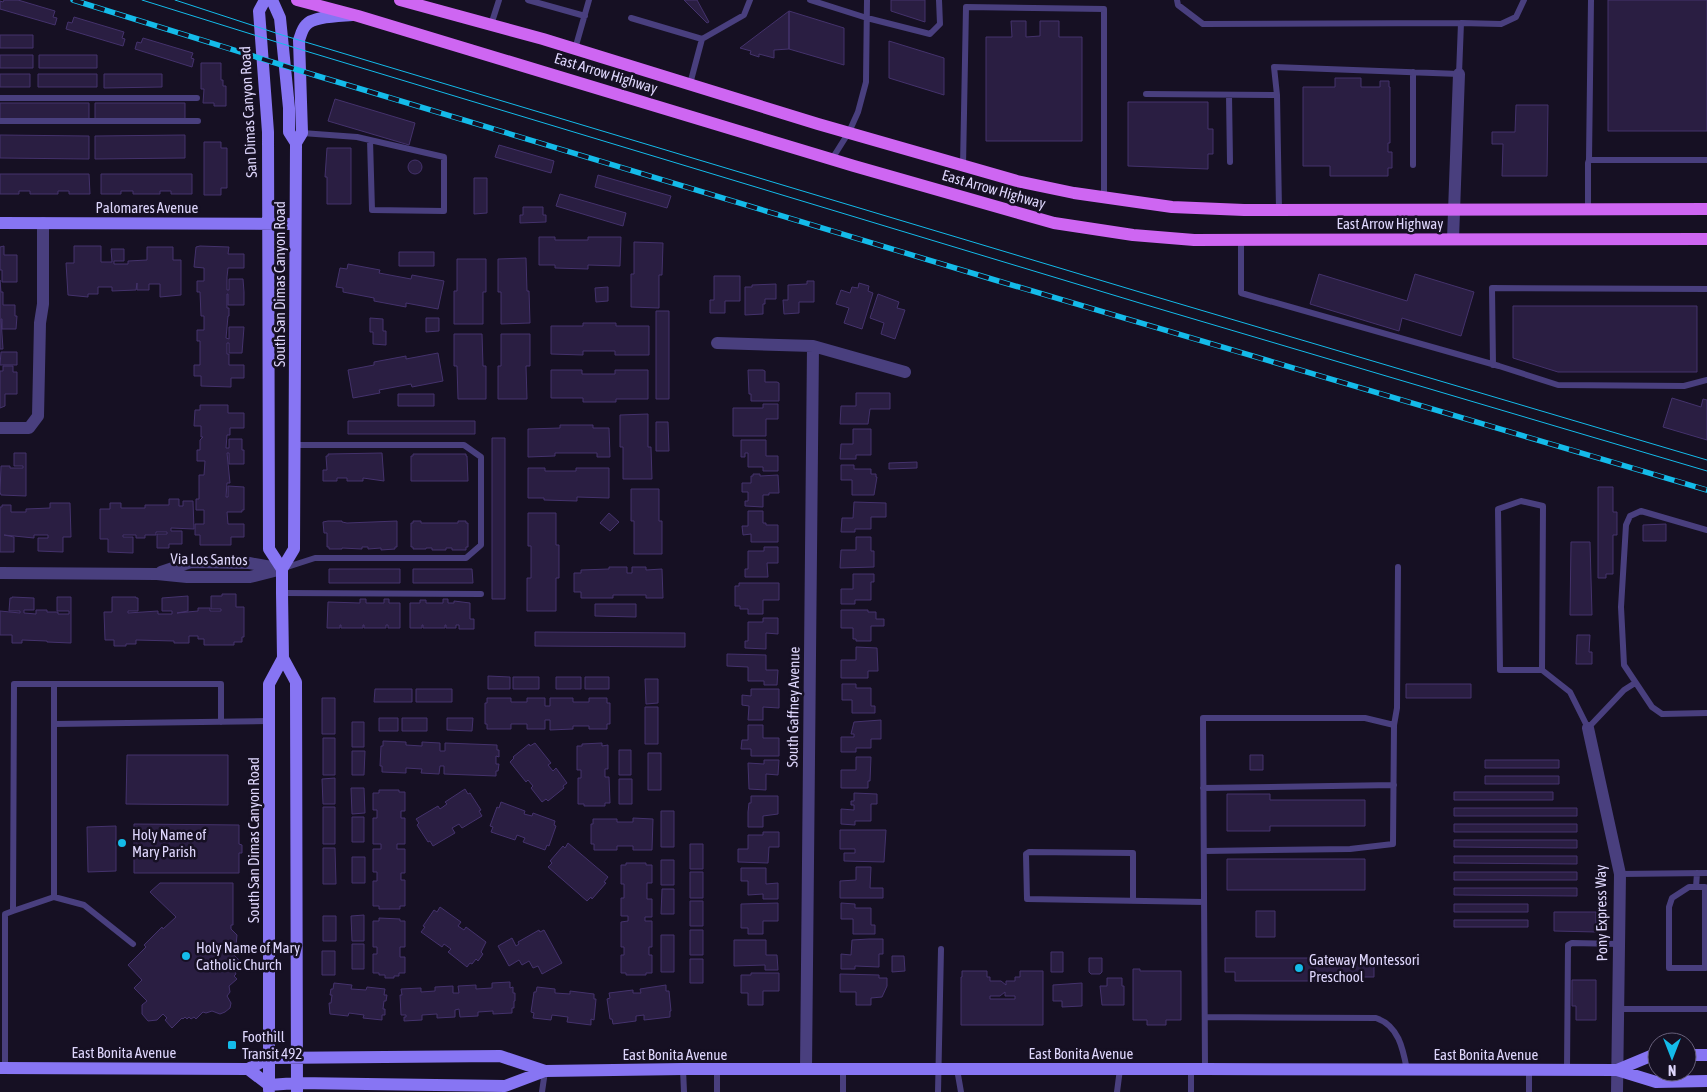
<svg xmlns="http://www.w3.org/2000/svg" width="1707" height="1092" font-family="'Asap Condensed',sans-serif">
	<rect width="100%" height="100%" fill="#161023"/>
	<path fill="#2a1e42" stroke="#44326c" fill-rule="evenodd" d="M4 0H18L55 11 53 17 57 18 55 25 0 9V1L3 2Z
		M684 0H697L709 22 707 23Z
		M891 0H925V22L891 11Z
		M1608 0H1707V131H1608Z
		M789 11V49L774 50V58L759 54V57L750 54 751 51 740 48Z
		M789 11 844 28V65L789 49Z
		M74 17 124 32 122 38 125 39 123 46 66 29 68 22 72 23Z
		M1011 21H1026V37L1040 36V21H1059V37H1082V141H986V37H1012Z
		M0 35H33V48H0Z
		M143 38 193 53 191 58 194 59 192 67 135 49 137 42 141 43Z
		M889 41 944 58V95L889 78Z
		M0 55H33V68H0Z
		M39 55H97V68H39Z
		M201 63H221V80H223V86H226V106H214V103H203L204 89H201Z
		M0 74H30V87H0Z
		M38 74H97V87H38Z
		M104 74H162V87L104 88Z
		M1335 78H1361V87H1380V81H1389V87H1390V143H1388V152H1392V168H1388V176H1330V166H1303V87H1335Z
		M335 99 415 123 409 145 328 121Z
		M1128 102H1208V129H1213V154H1208V169L1128 166Z
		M0 103H89V120L0 119Z
		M95 103H185V120L95 119Z
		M1516 105H1548L1547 176H1502L1503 144H1492V132H1515Z
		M0 135 89 136V159L0 158Z
		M185 135V158L95 159V136Z
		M204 142H221V148H227V188H221V195H204Z
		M499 145 554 161 551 173 495 157Z
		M327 148H351V204H327V177H325Z
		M408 167a7 7 0 1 1 14 0a7 7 0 1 1-14 0Z
		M0 174H89L90 194H69V191H58V194H30V191H19V194H0Z
		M101 174H192V194H171V191H160V194H133V191H121V194H101Z
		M598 175 671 196 667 208 595 187Z
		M474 178H487V213L474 214Z
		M560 194 626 213 623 226 556 206Z
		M523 207H543V215H546V222L520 223V215H523Z
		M539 237H555V240H588V237H621L620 266 588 265V269L555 268V265H539Z
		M634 242 663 243 662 275H659V308L631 307V274H634Z
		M4 246V255H17V282H2V270H0V247Z
		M74 246H101V262H112L111 249H124V261H114V264H128V261L147 260V247H173V260H181V295L160 297V284H149V290H137V283L136 290 112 291V287H98V294H88V297L68 295 66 263H74Z
		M200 246 229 247 228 254H244V268H228L227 277V290H229V279H243L244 292V305H228V294H227V308H229V316H228L226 338 229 339V327H244L242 353H229V343H227V354H229V365H244V378H231V387L201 386V376H194V365H200V341H197V330H204V316H201L200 292H197V281H204V268L194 267 196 247Z
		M399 252H434V266H399Z
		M526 258 527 291H529L530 323 501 324V292H498V259Z
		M457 259H486V292H483V324H454V291H457Z
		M348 264 380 270 379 273 411 279 412 275 444 281 438 309 406 303V307L374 301V298L343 292V288L336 287 340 268 347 269Z
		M1319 274 1407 301 1415 274 1474 292 1461 336 1402 318 1399 331 1310 304Z
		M714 276H740V301H725V313H710V300H714Z
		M0 280 1 292H3V305H15V316H17L16 329H2V319H1L3 349H0Z
		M807 281H814V302H799V313L784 314 783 300H788V285L807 284Z
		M859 283 869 286 868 291 873 293 862 329 844 323 849 308 836 304 841 290 850 293 852 287 858 288Z
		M776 284V299H765V304H763V314L745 315V287H752V285Z
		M608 287V301L596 302 595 288Z
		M878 294 899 302 897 308 905 310 895 339 881 334 884 323 870 318Z
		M1513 306H1697V372H1558L1513 358Z
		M656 311H669V399H656Z
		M370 318 383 319V331H386V345L373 344V332H370Z
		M426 318H439V331L426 332Z
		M583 323H616V326H649V355H615V351H583V355L551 354V326H583Z
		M454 334H482L483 366H486V399H458L457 366H454Z
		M501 334H530V366H526L527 399H498V366H501Z
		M1 352H17V365H0Z
		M438 353 443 381 412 387 411 384 379 390 380 393 353 398 348 370 374 365V362L406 356V359Z
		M3 366H13V372H17V394H5V406L0 408V371H3Z
		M551 370H582V374H615V370H648V399H616V402H583V398H551Z
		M748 370H763L765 371V382H777L779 383V401H751V394H749Z
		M856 393H890V409H870L868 424H840L841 406H856Z
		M398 394H434V406H398Z
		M1672 398 1701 407 1703 399 1707 400V440L1663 427Z
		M763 404H778V419H766V436H733V408H763Z
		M200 405H228V413H244V428H230V435H227L226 448H229V439H242V450H244V464H229V453H227L230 483H227L226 497H228V486L244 487V510H242V512H227L228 524H244V537H231V545H200V535H195V524H204V510H196V499H199V475H204L205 461H197V450H200V440L203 437H201V426H194L195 410H200Z
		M648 414V447H651L652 479H623V447H620V415Z
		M348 421H475V434H348Z
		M656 422H668L669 451H656Z
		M560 425H593V428H609L610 457H597V453H555V456L528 457V429L560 428Z
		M853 429H871V455H856V459H840L841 444H853Z
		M492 438H505V599H492Z
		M741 440H766V456H778V471H763V467H748V453H745V457H741Z
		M14 453H26V496L1 495 0 492 1 466H10V468H23V466H14Z
		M382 453 384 481 363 478V481H347V478H337V481H323V470H327L326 456H328V454Z
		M413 454H466V456H467L468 481H411V456H413Z
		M917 462V468L889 469V463Z
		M841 465H854V469H871V474H876V477H877L874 495H852V480H841Z
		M528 468H545V471H576V468H609V498L577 497V501L544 500V498H528Z
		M753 474H760V476L778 475 779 493H769V495H763V507L745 506V501H748V492H742V483H751V476H753Z
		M1598 487H1613V512H1617V535H1613V574H1606V578H1598Z
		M631 489H659V521H662V554H634V521H631Z
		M169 499H179V506H183V501H193L194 529 171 528V531H182V544H169V548H157V534H167V532H156V535H145V538H136V535H123V537H133V553L108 552V539H100V509H110V503H121V508H145V505H169Z
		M854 502 886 503V517H871V529H855V532H841L842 518H853Z
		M50 503H70L71 537H63V552L38 551V538H48V535H34V538L4 535 14 537V552H0V507H2V505H11V512H26V509L50 508Z
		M748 511H763V523H766V525H778V542H751V534L743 535 742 526H748Z
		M528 513H556V545H559V578H556V611H527V578H531V546H528Z
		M609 513 619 522 610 531 600 523Z
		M328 521H342V522L347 523 397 521V547H395V549L381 550V548L368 549V547H362V549L342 548V549H329V547H327V533H324L323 522Z
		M413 521H421V523H458V521H466V523H468V547H466V550H452V548H446V550H432V548H426V549H413V547H411V523H413Z
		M1666 524V541H1643V525Z
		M856 537H871V551H874V567L840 568 841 550H856Z
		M1571 542H1590L1592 615H1570Z
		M764 547H778V563H767L768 577H745V569H748V551H764Z
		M609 567H627V573H632V567H646V570L662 569 663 598H646V595H613V598H581V592H574V573H581V570L609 569Z
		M329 569H400V583H329Z
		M413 569H472L473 583H413Z
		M853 574H874V582H871V600H855V604H841V589H853Z
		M739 583H779V600H763V614H748V609H740V606H735V586H739Z
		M222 594H236V607H244V637H242V642H234V645H204V639H198V636H189V643H174V641L136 640V644H126V646H114V640H105L104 612H112V597H136V598H138V611H128V613L158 611V614H172V611H162V598L188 596V611L177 613 198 611V608H210V611H221V609H211V596H222Z
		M12 597 34 598V610H24V613L36 614V610H47V612H58V614H69V611H57V597H71V643L47 642V641L22 640V643H12V635H0V611L20 613V611H9L10 598H12Z
		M360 599H366V603H384V599H389V603H400V628H388V625H386V628H364V625H363V628H341V625H340V628H327L328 602 360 603Z
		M443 599H448V603H454V601L470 603V619H474V629H459V625H456V628H446V625H445V628H423V625H422V628H410V603H420V600H426V603H443Z
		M595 604H636V617L595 616Z
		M841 610H868V612H876V619H884V626H871V641H856V639H853V628H841Z
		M763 618H778V634L766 633V649L745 648V641H748V622H763Z
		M535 632 685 633V647L535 646Z
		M1577 635H1590L1589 652H1592V664H1576Z
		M856 647 877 648 878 671H868V678H841V660H856Z
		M727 654 766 655V670H778L777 685H764V681H748V667L727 666Z
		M488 676 510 677V689H488Z
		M513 677H539V689H513Z
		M556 677H581V689H556Z
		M585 677H609V689H585Z
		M645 679H658V703L646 704Z
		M842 684H856V688H871V706H875V713H852V700H842Z
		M1406 684H1471V698H1406Z
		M375 689H412V702H374Z
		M416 689H452V702H416Z
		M751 689H779V708L763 707V720H748L749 706 742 705V695L751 696Z
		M322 698H335V734H322Z
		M487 698H511V702H527V698H545V706H550V698H573V702H589V698H607V703H610V724H607V729H589V726H573V729L550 730V720H545V729H527V724H511V729H487V724H485V703H487Z
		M645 707H658V744H645Z
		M379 718H398V731H379Z
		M402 718H427V731H402Z
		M447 718H473L472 731 447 730Z
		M881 720V739H871V748H856V752H841V737H854V734H851L854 722Z
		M352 722H364V747H352Z
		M748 725H763V738H779V756H751V749H741L742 740H748Z
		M323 738H335V775H323Z
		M383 741 406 742V745L422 746V742L440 743V751H445V743L497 745V750H499V757L496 756V764H499L498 771H496V776L444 774V766H440L439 774 421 773 422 769 406 768V773L382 772V766H380L381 746H383Z
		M535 743 551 763 548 765 553 771 556 768 567 783 563 786 564 788 548 801 546 799 542 802 531 788 533 786 528 780 526 782 510 762 514 758 513 757 529 744 530 746Z
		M602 743V746L608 745V769H605V777H609L610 803H605V806H584V804H578V778H581V770H577V746H582V744Z
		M619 750H631V775H619Z
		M352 751H365L364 775H352Z
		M648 753H661V790H648Z
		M127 755H228V805L126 804Z
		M1250 755H1263V770H1250Z
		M856 757H871L870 781H868V788H841V770H856Z
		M764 760H779L778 775 766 774V790L749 789 748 763 764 764Z
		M1485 760H1559V768H1485Z
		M1485 776H1559V784H1485Z
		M335 778V804H323L322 779Z
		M619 779H632V804H619Z
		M351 788H364L365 813 352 814Z
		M465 789 468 794 470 793 481 810 479 811 482 816 462 828 459 824 452 828 455 833 433 846 430 841 428 842 417 825 419 823 416 819 438 806 440 809 447 804 445 802Z
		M379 790H399V792H405V811H401V818H405V844H397V849H405V873H401V880H405V906H400V909H379V906H373V881H377V872H373V849H381V844H373V818H377V810H373V793H379Z
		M1454 792H1553V800H1454Z
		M854 793 877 794V804H871V821H855V825L841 824V809L854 810V805H851V801H854Z
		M1227 794H1270V800H1365V826H1270V831H1227Z
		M751 796H778V814L763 816V827H748V812L749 803H751Z
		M501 802 525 811 524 814 532 816 533 813 555 821 554 825 556 826 549 846 547 845 545 850 523 842 525 838 517 835 515 840 491 832 493 827 490 826 497 807 499 808Z
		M323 807H335V844H323Z
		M1454 808H1577V816H1454Z
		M661 811H674V847H661Z
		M352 817H364V842H352Z
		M633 818 653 819 652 850H633V846H617V850H594V844H591V824H593V819H617V822H633Z
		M134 824 239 825V844L242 845V853H239V873H134V853H132V845H134Z
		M1454 824H1577V832H1454Z
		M116 826V871L88 872 87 827Z
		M840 830H886L884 862 844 861V853H855V849H840Z
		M763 832H779V847H769L768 863 738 862V849H748V835H763Z
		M1454 840H1577V848L1454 847Z
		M568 843 608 877 604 882 606 883 592 899 591 897 587 901 548 867 552 863 550 861 563 846 565 848Z
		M690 844H703V869H690Z
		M323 848H335L336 884H323Z
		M1454 856H1577V864L1454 863Z
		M352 857H365V883H352Z
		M1227 859H1365V890H1227Z
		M661 860H674V885H661Z
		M626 863H646V865H652V883H647V899H652V917H645V921H652V947H649V955H652V973H646V975H626V973H621V955H624V947H621V922L628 921V916H621V898H624V884H621V865H626Z
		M856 867H871L870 888H883V898H840V881L856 880Z
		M741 868H766V884L778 883V899H763V894L748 895V881H741Z
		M690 872H703V898H690Z
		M1454 872H1577V880H1454Z
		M160 883H233V925H231V929L237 935 236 945 230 951 240 961 234 968 236 970 235 972 236 974 234 976 237 979 229 986 230 992 227 996 231 1003 230 1008 225 1012 220 1014 212 1011 206 1013 203 1012 196 1019 194 1017 191 1019 189 1017 187 1019 185 1017 183 1019 182 1018 172 1028 165 1020 167 1018 163 1014 157 1020 148 1021 142 1014V1005L147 1001 134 988 142 980 128 965 146 947 144 945 162 927 163 929 176 917 150 892Z
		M1454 888H1577V896L1454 895Z
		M662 889H674V914H661Z
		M690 901H703V926H690Z
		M778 903V921H763V934H748V928H741V904Z
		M841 903 855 904V908H871V925H875V934H853V919H841Z
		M1454 904H1528V912H1454Z
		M440 907 461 922 458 926 464 930 466 927 486 942 481 952 483 954 478 961 476 959 472 964 470 963 467 967 448 952 451 949 444 944 442 947 421 932 425 927 423 926 434 910 437 912Z
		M1256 911H1275V937H1256Z
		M1554 912H1596V932L1554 931Z
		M364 915V941H352L351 916Z
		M323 916H336V941H323Z
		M379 918 400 919V921H405V947H400V957H405V973H399V976H394V978H385V975H379V973H373V954H377V947H373V921H379Z
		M1454 920H1528V927H1454Z
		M539 930 540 932 544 930 562 963 542 974 538 966 533 968 529 961 522 965 519 960 509 966 498 946 512 938 516 946 519 944 518 942Z
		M690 930H703V955H690Z
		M661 935H674V972H661Z
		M869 939H883V954H879V967L855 966V969H841V954L851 955 852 940Z
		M734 940H766V955H777L778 970H765V965L734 966Z
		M352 944H364V969H352Z
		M322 951H335V975H322Z
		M1051 952H1063V972H1051Z
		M892 956H904L905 971 892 972Z
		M1089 958H1102V972L1100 974H1091L1089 972Z
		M1225 958H1348V964H1374V977H1349V981H1235V972H1225Z
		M690 959H703V983H690Z
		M1133 969H1140V971H1181V1020H1166V1025H1147V1020H1133Z
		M962 971H987V977H990V981H1001L1006 985V981H1015V977H1020V971H1043V1025H961V977H962ZM1005 992V996H1015V999H990V996H1000Z
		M751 973H779V991H763V1005H748V993H741V975H751Z
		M840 974 879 975V978H887V986L882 997 871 998V1005H856V992H840Z
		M1107 978H1122V986H1124V1005H1102L1100 986H1107Z
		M1572 980H1596V1020H1576V1006H1572Z
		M510 982V988L513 987V993H515V1001H514V1008H512V1013L493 1014V1011L478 1012V1016L460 1017 459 1009 455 1010V1017L437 1018V1014L422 1015V1020L404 1021V1017H406V1015H401L400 995H402L401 989 421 988V992L435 991V987L453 986V993H459L458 986 476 985V989L492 988V983Z
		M334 983 352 985 351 989 366 990 367 987 385 989 384 995H387L386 1001H384L383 1009H385V1015H382V1020L363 1018 364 1015 349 1013 348 1016 330 1014 329 1003H331L332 995H330L331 989H333Z
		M1082 983V1006L1062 1007V1001H1053V985Z
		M666 985V991H669L671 1011H670V1017L644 1020V1015L636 1016V1021L613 1024 612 1019H610L607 999 610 998 609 993 633 990V993H641L640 989Z
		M537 987 555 989V993L570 994V991L594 994V999H596L594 1020 591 1019V1025L567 1022 568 1017 552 1015 551 1020 533 1018 534 1013 531 1012 534 992H536Z"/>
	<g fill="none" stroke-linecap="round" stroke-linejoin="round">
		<path stroke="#493f7e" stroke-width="6" d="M528 0 585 16
			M810 0 867 18 930 34 940 24 939 0
			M1177 0 1178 5 1203 24 1461 23 1459 74 1274 67 1277 95
			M631 18 702 39
			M1461 23 1501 24 1516 17 1524 0
			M491 25 499 0
			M575 49 589 0
			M690 84 702 39 744 15 750 0
			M1146 94 1277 95 1279 210
			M1229 95 1230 162
			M0 98H197
			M0 121H198
			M302 133 357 137 444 157V211L372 210 370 140
			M832 159 849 132 858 112 866 82 867 0
			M1589 160 1591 0
			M1413 165V72
			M963 166 966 7 1104 9V197
			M1588 209V163L1589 160H1707
			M1241 240V293L1499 366 1558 385 1684 386 1707 380
			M1493 365 1492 288 1707 289
			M1707 530 1641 511 1630 516 1626 525 1621 607 1624 665 1652 707 1662 714 1707 713
			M284 568 315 558H466L481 545V457L464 445H295
			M282 593 481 594
			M1542 670H1500L1498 509 1521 501 1543 506 1542 670 1570 692 1588 728 1624 690 1635 683
			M54 684V897L13 911 14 684H221V722
			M54 724 269 721
			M1203 788 1394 785
			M1204 851 1350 849 1393 844 1394 725
			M1620 874 1707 873
			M1696 887H1689L1672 898 1669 907V968H1705V887H1696L1697 873
			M54 897 84 905 133 944
			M1133 900V853L1029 852 1026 854 1027 899 1204 902
			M1618 1009H1707
			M1205 1017 1376 1018C1399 1026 1403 1049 1407 1070
			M5 1068V914L13 911
			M683 1069 684 1092
			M717 1069V1092
			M843 1069V1092
			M957 1069 961 1092
			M1205 1069 1203 718H1365L1394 725 1397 708 1398 567
			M1529 1070V1092
			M1567 1070 1568 945 1572 943 1619 944
			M542 1092 545 1071
			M938 1092 941 949
			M1117 1092 1120 1069
			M1191 1092V1069"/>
		<path stroke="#493f7e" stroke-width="12" d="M1453 239 1459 74
			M717 343 813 346 905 372
			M0 428H29L38 416 40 323 43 304V223
			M161 572 191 562 249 563 277 568
			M0 573 157 574 187 577H250L282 569
			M1588 728 1620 874 1617 1092
			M806 1069 813 346"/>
		<path stroke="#8775f3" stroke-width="12" d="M265 0 259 11 268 132 269 549 282 569
			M272 0 280 18 289 108V132L296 143 294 549 282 569V593L283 658 296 682 297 1092
			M296 143 302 133 299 40C301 35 302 29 306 25 313 16 340 16 352 15
			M0 223 295 224
			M1687 1055H1707
			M0 1068 248 1069 269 1058 500 1056 545 1071
			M248 1069 269 1085 297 1083 505 1086 545 1071 683 1069H1205L1617 1070 1656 1082 1707 1081
			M1617 1070 1653 1055H1657
			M269 1090V684L283 658"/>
		<path stroke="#ce66f2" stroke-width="12" d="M297 0 358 16 854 166 1054 223 1133 235 1194 240 1707 239
			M400 0 543 39 818 124 1017 181 1074 193 1172 207 1244 210 1707 209"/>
		<path stroke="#14bbe9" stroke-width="1" d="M142 0 299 49 1143 304 1707 471
			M175 0 282 35 1143 293 1707 460"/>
		<defs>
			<path id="rail" d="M73 0 311 74 995 280 1707 490"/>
		</defs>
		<use href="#rail" stroke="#14bbe9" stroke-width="5.5"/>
		<use href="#rail" stroke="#161023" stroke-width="4" stroke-dasharray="11" stroke-linecap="butt"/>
	</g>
	<g fill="#14bbe9" stroke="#161023" stroke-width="2">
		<circle cx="122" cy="843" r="5"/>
		<circle cx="186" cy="956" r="5"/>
		<circle cx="1299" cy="968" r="5"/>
		<rect x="227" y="1040" width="10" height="10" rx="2.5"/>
	</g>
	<g text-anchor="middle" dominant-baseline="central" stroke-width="5" stroke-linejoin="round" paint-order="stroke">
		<g font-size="15" fill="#ded6fc" stroke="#161023">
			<text transform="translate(606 73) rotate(17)">East Arrow Highway</text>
			<text transform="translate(248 112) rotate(-93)">San Dimas Canyon Road</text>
			<text transform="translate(994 189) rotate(16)">East Arrow Highway</text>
			<text x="147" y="207">Palomares Avenue</text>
			<text x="1390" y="223">East Arrow Highway</text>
			<text transform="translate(279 284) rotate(-90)">South San Dimas Canyon Road</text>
			<text transform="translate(209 559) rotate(1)">Via Los Santos</text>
			<text transform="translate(793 707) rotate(-89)">South Gaffney Avenue</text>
			<text transform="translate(253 840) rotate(-90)">South San Dimas Canyon Road</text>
			<text transform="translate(1601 913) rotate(-91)">Pony Express Way</text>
			<text x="124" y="1052">East Bonita Avenue</text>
			<text x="1081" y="1053">East Bonita Avenue</text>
			<text x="675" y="1054">East Bonita Avenue</text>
			<text x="1486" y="1054">East Bonita Avenue</text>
		</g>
		<g font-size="15" fill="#ded6fc" stroke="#161023" text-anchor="start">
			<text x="132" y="834">Holy Name of<tspan x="132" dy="17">Mary Parish</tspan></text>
			<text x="196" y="947">Holy Name of Mary<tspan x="196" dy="17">Catholic Church</tspan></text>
			<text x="1309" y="959">Gateway Montessori<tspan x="1309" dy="17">Preschool</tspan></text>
			<text x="242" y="1036">Foothill<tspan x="242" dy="17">Transit 492</tspan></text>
		</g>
	</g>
	<g transform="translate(1672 1057) rotate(180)"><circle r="24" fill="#161023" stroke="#665f7a"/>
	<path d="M0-4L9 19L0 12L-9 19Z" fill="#14bbe9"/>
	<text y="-8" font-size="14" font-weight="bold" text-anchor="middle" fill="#ded6fc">N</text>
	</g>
</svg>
